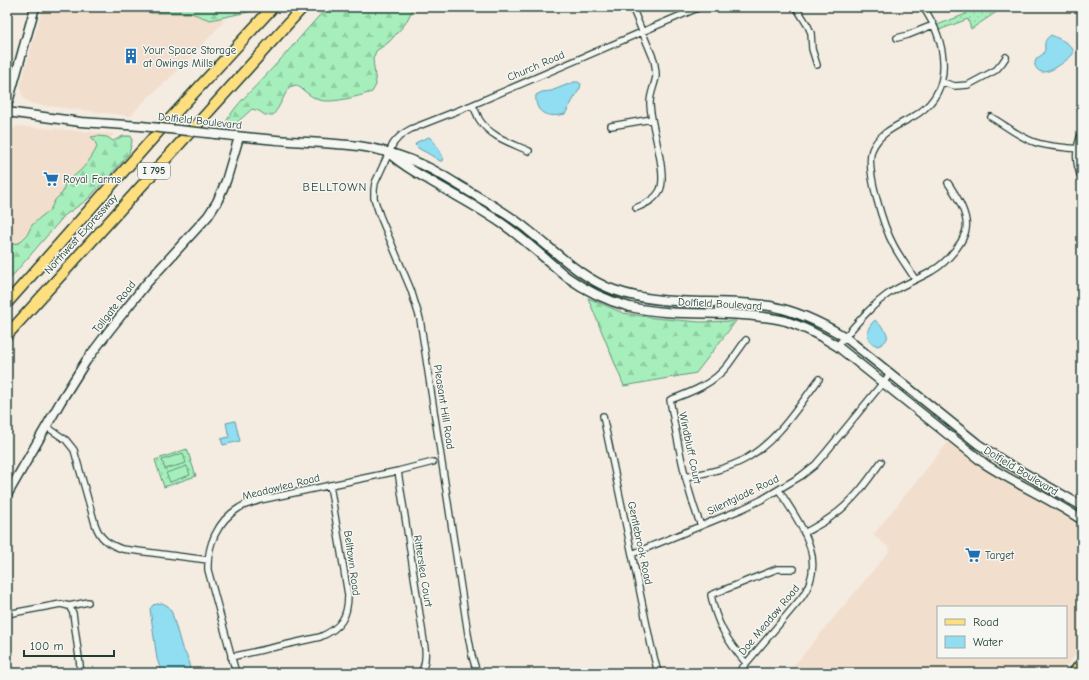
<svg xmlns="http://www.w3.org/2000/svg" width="1089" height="680" font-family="'Comic Neue',sans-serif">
	<defs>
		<pattern id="green-dots" width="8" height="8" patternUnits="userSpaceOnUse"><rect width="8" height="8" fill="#a6efbc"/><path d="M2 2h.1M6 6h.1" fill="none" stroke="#8ecea2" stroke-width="1.8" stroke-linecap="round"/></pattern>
		<pattern id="forest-firs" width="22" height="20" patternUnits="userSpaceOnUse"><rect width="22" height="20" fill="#a6efbc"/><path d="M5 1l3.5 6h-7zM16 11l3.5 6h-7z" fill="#8ecea2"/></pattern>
	</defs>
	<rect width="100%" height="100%" fill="#f4ebe1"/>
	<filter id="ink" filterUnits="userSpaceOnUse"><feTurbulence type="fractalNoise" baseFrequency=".025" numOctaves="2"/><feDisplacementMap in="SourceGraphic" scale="8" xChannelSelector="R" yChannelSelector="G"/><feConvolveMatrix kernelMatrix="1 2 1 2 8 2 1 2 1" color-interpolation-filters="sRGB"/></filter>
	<g filter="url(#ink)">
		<path fill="#f2decd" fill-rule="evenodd" d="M43 7H204L224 21 183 66 141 104 131 116 33 104 24 99 21 91V84Z
			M17 126 114 134 71 187 7 255V135L10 130Z
			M950 440 1082 523V647L1060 673H788L891 549 873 535ZM938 607H1066V657H938Z"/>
		<path fill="url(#green-dots)" stroke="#629678" d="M962 7H1004L971 29 968 19 939 30 937 25 966 14Z
			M187 449 196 476 164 487 155 460Z"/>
		<path fill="url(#forest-firs)" stroke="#629678" d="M141 7H258L253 11 210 20 191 13H151Z
			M327 7H416L413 9 405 24 389 42 376 51 373 59 376 85 372 92C359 96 329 105 317 99 309 96 303 89 296 85L289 87 278 108 273 115H265L259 111 252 109 234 125 225 124C235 104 253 90 267 74 288 52 307 29 327 7Z
			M97 136 107 137 113 141 123 136H131L132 141 129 154 87 200 65 215 7 282V246L11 244 19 243 27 235 32 225 42 216 50 210 55 200 63 192 65 182C79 174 90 162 97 147L95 141 91 137Z
			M588 298 623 313 654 318 700 322 736 321 696 373 624 386Z"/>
		<path fill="#a6efbc" stroke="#629678" d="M183 453 186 463 165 469 162 460Z
			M187 466 190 475 170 482 166 473Z"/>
		<path fill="#91ddf1" stroke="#639da5" d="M1051 35C1057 38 1076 45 1073 54 1071 57 1066 60 1064 62 1058 66 1052 71 1044 72 1039 73 1032 66 1036 60 1037 57 1041 56 1043 54 1048 47 1040 43 1051 35Z
			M574 82H578L581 84 580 88 565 114C550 118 534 115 536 95L542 92 551 91Z
			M429 137C436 142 439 150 443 158L442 161H440C436 159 433 156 429 154 424 151 418 149 415 145L417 142Z
			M875 320C884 329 896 338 878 346 864 341 865 329 875 320Z
			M235 421 240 441 223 445 221 439 229 437 226 423Z
			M162 603 168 606 172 613 182 648 187 656 191 673H162L157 659 150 609 153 605Z"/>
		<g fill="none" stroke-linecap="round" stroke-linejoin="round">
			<defs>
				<path id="street" d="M632 7 654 60C655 65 656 70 656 76 655 85 650 93 650 103 650 124 668 173 660 190 655 200 645 204 636 208
					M796 7 808 26 811 33 812 49 817 65
					M897 38 908 35 933 25
					M942 82 955 86 968 85 996 70 1002 63 1006 57
					M472 105C475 109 477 114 479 119 490 137 511 143 529 151
					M991 117C1005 125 1019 137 1034 142 1047 147 1063 147 1077 149
					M611 126 652 119
					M1082 133C1075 148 1075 164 1082 179
					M915 279C908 268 900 257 894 246 884 228 865 169 872 150 880 130 903 124 919 113 956 87 945 39 923 7
					M837 346C854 327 870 306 891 292 904 284 919 279 932 271 941 266 949 258 956 249 960 244 963 239 965 233 971 218 957 196 948 183
					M603 416 651 645 658 673
					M47 427 66 440 74 450 95 524C100 539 108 544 122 549L208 560
					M398 471 425 648C426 657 425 665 421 673
					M685 477C706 473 728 469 747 458 778 440 798 407 819 379
					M701 526C685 486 678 443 670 400 692 392 713 384 728 365 734 357 740 348 746 340
					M804 533C813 528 823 523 831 517 852 503 867 482 881 462
					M632 554 742 509 761 500 801 476 815 465 827 451 890 374
					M69 606 88 602
					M7 614 61 604 69 606 73 613 81 673
					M231 657 320 637C341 628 348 617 348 595L330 485
					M746 663C728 642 716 623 711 595L777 569H794
					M236 673 208 570C207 546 217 521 239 508 245 504 253 503 260 500L398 471 433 462
					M477 673 472 656 468 634 420 319 411 290 380 216 374 198V190L375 183 393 144C398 137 403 133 411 129L472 105 700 7
					M738 673 802 597C829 559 799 523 779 490"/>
				<path id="secondary" d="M7 106 35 7
					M7 112 81 122 141 126
					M216 134C241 137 266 139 291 141 310 142 330 143 349 145 374 147 405 156 427 167 440 173 453 182 465 189 487 202 509 214 528 230 556 252 581 278 614 290 665 308 718 298 770 306 797 311 822 323 845 337L978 444 1005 462 1082 506
					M391 155C403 165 416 173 429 180 454 195 480 208 504 225 527 241 546 260 567 277 585 290 608 301 630 307 661 314 694 313 726 314 746 315 766 316 786 321 804 327 821 336 837 346L985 464C1016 484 1051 499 1082 520
					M7 495 61 401 86 361 108 332 146 284 208 216 217 202 226 181 239 137"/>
				<path id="primary" d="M1073 673 1082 662"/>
				<path id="highway" d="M7 303 168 121 273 7
					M7 335 303 7"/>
			</defs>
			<use href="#street" stroke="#1f3d34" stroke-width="8"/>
			<use href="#secondary" stroke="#1f3d34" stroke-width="11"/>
			<use href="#primary" stroke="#1f3d34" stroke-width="12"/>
			<use href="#highway" stroke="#1f3d34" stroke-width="13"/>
			<use href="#street" stroke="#f6f6f2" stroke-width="5.5"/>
			<use href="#secondary" stroke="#f6f6f2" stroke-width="8"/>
			<use href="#primary" stroke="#fedf80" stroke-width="9"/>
			<use href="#highway" stroke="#fedf80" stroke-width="10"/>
			<defs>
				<path id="secondary-bridge" d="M141 126 216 134"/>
			</defs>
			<use href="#secondary-bridge" stroke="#1f3d34" stroke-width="11" stroke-linecap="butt"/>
			<use href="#secondary-bridge" stroke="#f6f6f2" stroke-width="8"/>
		</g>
	</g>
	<defs>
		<symbol id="building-bare" viewBox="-9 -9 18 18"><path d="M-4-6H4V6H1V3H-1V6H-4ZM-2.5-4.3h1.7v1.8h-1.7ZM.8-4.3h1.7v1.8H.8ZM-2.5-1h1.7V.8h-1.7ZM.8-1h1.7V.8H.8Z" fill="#1f6fb2" stroke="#f6f6f2" stroke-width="2.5" paint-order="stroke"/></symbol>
		<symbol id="supermarket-bare" viewBox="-9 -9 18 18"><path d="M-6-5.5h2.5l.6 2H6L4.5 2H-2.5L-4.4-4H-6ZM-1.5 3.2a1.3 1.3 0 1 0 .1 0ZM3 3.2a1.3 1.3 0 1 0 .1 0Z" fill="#1f6fb2" stroke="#f6f6f2" stroke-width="2.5" paint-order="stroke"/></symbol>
	</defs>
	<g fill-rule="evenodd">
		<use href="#building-bare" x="120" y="45" width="22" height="22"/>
		<use href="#supermarket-bare" x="40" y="168" width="22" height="22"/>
		<use href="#supermarket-bare" x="962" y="544" width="22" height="22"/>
	</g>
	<g text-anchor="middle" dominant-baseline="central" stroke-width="3" stroke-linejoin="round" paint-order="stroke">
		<rect fill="#f6f6f2" stroke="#60746d" stroke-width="1" x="138" y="163" width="32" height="16" rx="3"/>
		<g font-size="10" font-weight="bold" fill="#1f3d34">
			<text x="154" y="171">I 795</text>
		</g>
		<g font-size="11" fill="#1f3d34" stroke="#f6f6f2" text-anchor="start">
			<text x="143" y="50">Your Space Storage<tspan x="143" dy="13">at Owings Mills</tspan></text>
			<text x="63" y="179">Royal Farms</text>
			<text x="985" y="555">Target</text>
		</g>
		<g font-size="11" fill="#1f3d34" stroke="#f6f6f2">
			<text transform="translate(536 66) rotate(-23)">Church Road</text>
			<text transform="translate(200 121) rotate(6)">Dolfield Boulevard</text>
			<text transform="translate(81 234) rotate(-48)">Northwest Expressway</text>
			<text transform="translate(720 304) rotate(3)">Dolfield Boulevard</text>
			<text transform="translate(114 307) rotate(-52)">Tollgate Road</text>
			<text transform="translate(444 407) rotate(81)">Pleasant Hill Road</text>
			<text transform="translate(690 448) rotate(78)">Windbluff Court</text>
			<text transform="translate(1021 471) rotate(31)">Dolfield Boulevard</text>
			<text transform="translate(281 487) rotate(-14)">Meadowlea Road</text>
			<text transform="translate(743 495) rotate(-26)">Silentglade Road</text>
			<text transform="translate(640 543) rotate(78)">Gentlebrook Road</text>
			<text transform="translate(352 563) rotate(82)">Belltown Road</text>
			<text transform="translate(423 571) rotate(81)">Ritterslea Court</text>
			<text transform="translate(769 620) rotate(-50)">Doe Meadow Road</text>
		</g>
		<g font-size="12" letter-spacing="1" fill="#1f3d34" stroke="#f6f6f2">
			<text x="335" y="187">BELLTOWN</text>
		</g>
	</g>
	<rect width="1089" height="680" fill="none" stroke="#f6f6f2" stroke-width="24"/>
	<rect x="12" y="12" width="1065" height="656" fill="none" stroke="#1f3d34" stroke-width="1.5" filter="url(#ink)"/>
	<rect x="937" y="606" width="130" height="52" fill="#f6f6f2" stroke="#a0aca6"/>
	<rect x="945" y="619" width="20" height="6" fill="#fedf80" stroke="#a0aca6"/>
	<text x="973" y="626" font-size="12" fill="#1f3d34">Road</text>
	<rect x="945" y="636" width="20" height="12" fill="#91ddf1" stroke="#a0aca6"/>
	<text x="973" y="646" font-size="12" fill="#1f3d34">Water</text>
	<path d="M24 650v6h90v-6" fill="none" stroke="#1f3d34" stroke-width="2"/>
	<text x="30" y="650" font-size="12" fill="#1f3d34" stroke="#f6f6f2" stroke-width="3" paint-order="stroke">100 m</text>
</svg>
